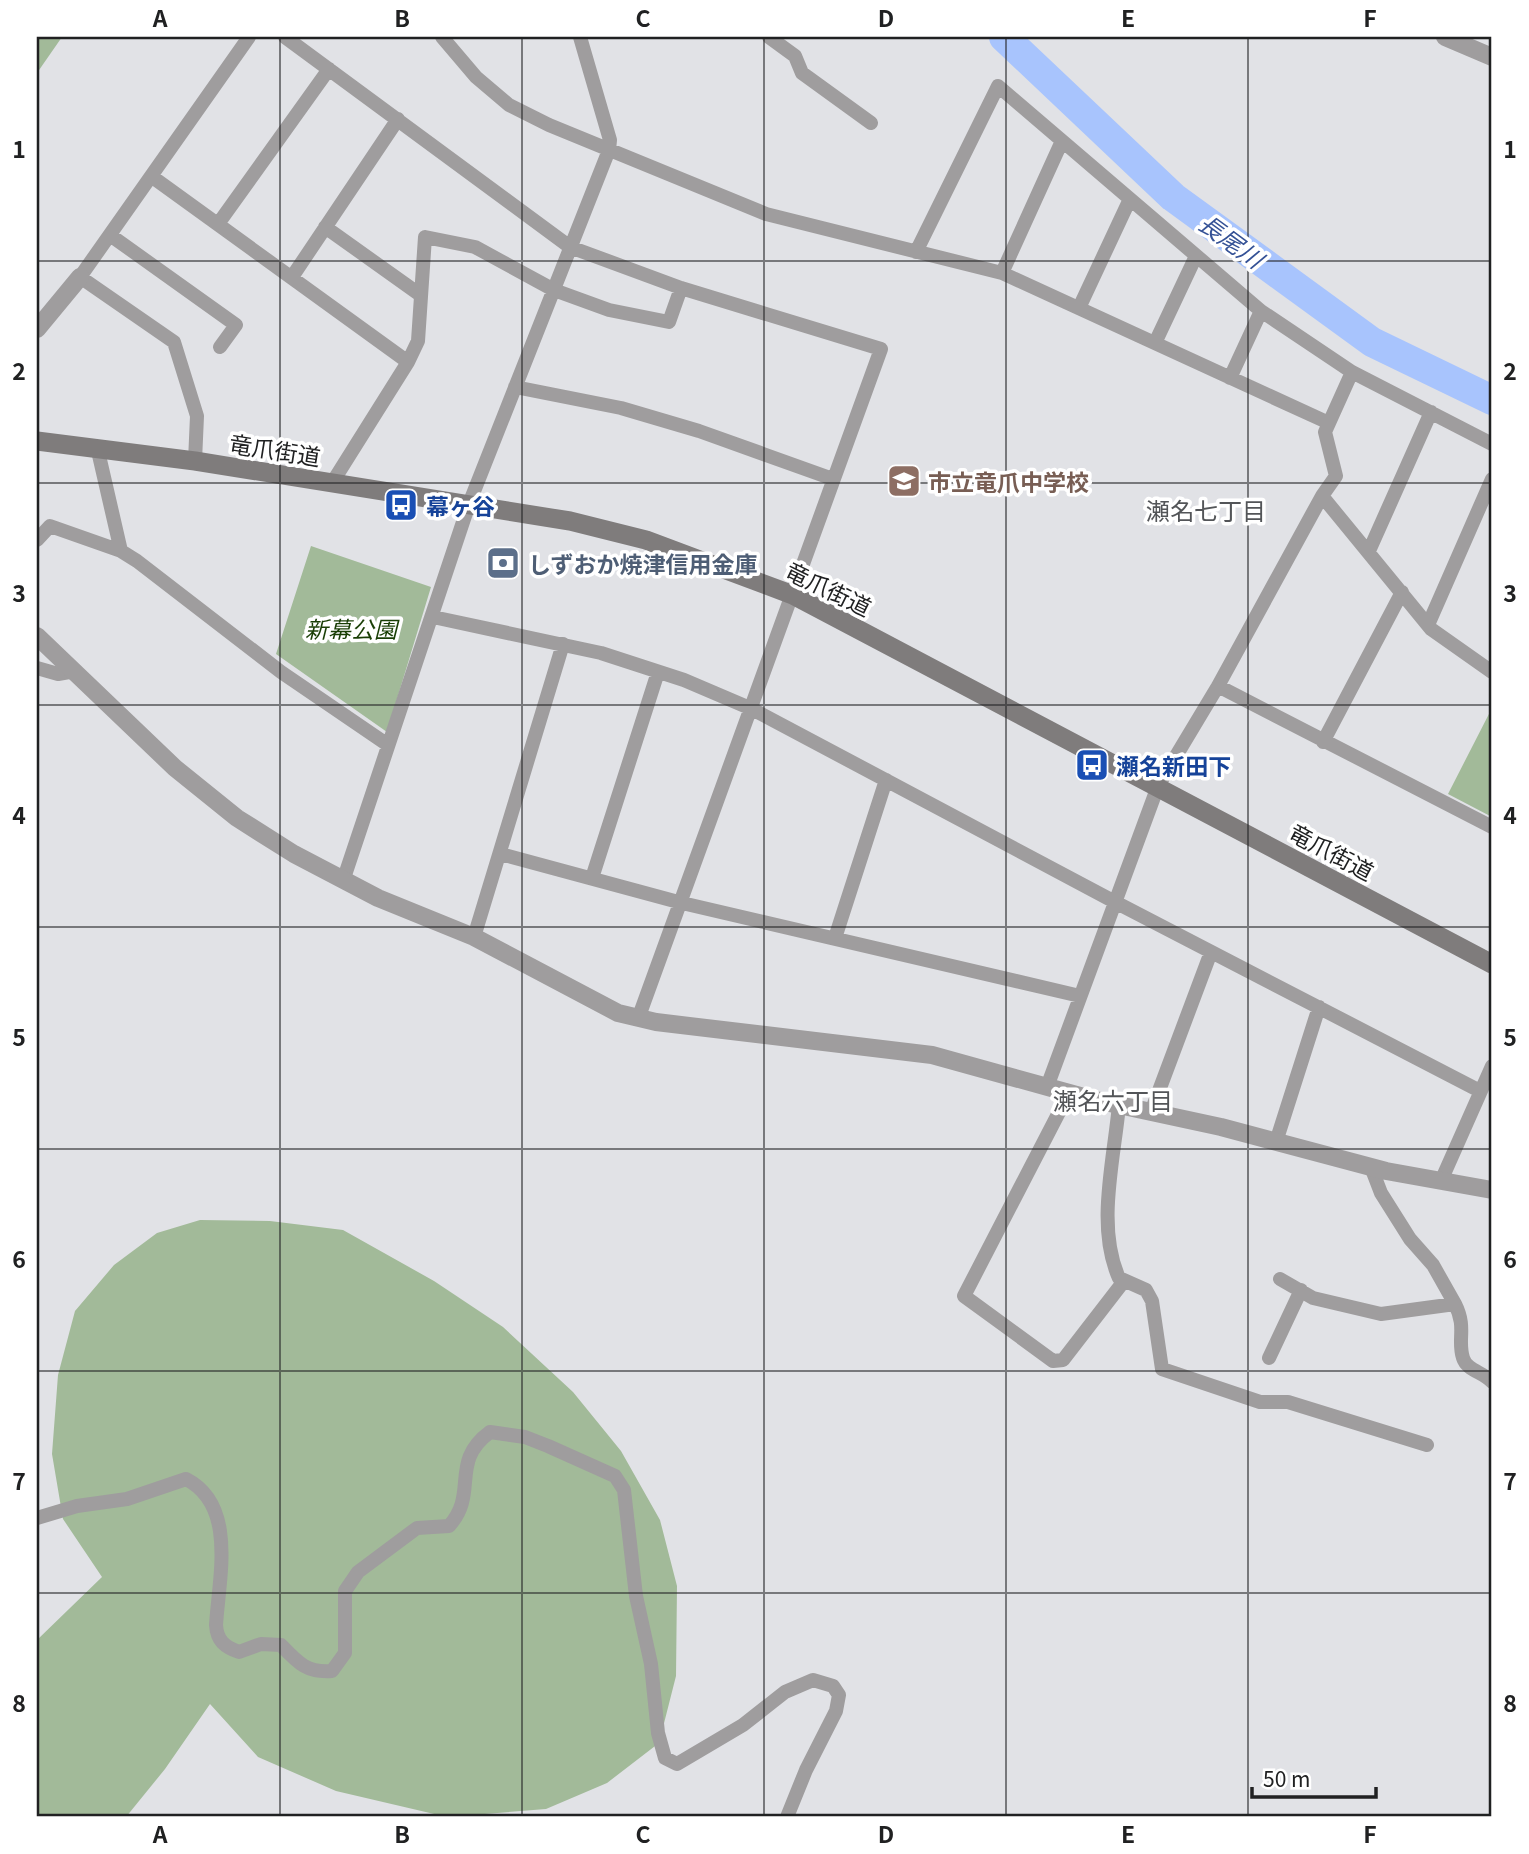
<svg xmlns="http://www.w3.org/2000/svg" width="1529" height="1854" font-family="Georgia,'Noto Sans JP',serif">
	<rect width="100%" height="100%" fill="#e1e2e6"/>
	<path fill="#a2ba99" d="M37 37H62L37 73Z
		M311 546 431 587 387 732 276 654Z
		M1492 708V817L1448 794Z
		M200 1220 270 1221 343 1230 434 1281 503 1327 573 1392 621 1451 660 1520 677 1586 676 1676 659 1743 607 1783 546 1809 447 1817 336 1791 258 1757 210 1704 165 1769 126 1817H37V1640L102 1577 63 1519 52 1454 58 1375 75 1311 114 1265 157 1233Z"/>
	<g fill="none" stroke-linecap="round" stroke-linejoin="round">
		<path stroke="#a8c4fd" stroke-width="30" d="M1004 37 1173 197 1372 342 1492 400"/>
		<path stroke="#9f9d9e" stroke-width="14" d="M285 37 570 247 681 288 881 349 638 1019
			M442 37 476 77 509 105 549 125 766 214 1002 273 1329 423
			M769 37 795 56 802 73 871 123
			M151 176 408 362 332 483
			M218 224 329 69
			M325 227 419 294
			M110 235 236 325 220 347
			M916 252 998 86 1261 311 1352 372 1492 444
			M1002 273 1062 141
			M292 277 398 119
			M1079 308 1130 199
			M1155 343 1196 256
			M408 362 418 341 425 237 475 247 554 290 609 310 669 322 681 288
			M1352 372 1325 432 1336 476 1322 496 1431 629 1492 672
			M1230 378 1261 311
			M515 387 621 408 699 431 833 479
			M98 451 121 551
			M195 461 197 416 174 342 80 277 249 37
			M37 540 50 526 121 551 137 561 281 672 388 745
			M1369 551 1431 412
			M433 617 601 653 684 680 752 709 1115 902 1480 1091
			M1428 625 1492 479
			M37 668 58 674 75 671
			M1218 686 1492 827
			M1323 742 1402 592
			M501 854 682 903 1080 996
			M592 878 658 672
			M343 881 469 504 609 150 610 140 580 37
			M474 937 563 644
			M835 938 886 780
			M1047 1087 1158 786 1218 686 1322 496
			M1069 1093 964 1296 1053 1361 1063 1360 1124 1281
			M1119 1105C1114 1160 1096 1227 1119 1278L1146 1290 1152 1301 1162 1369 1260 1402H1288L1427 1445
			M1151 1112 1211 952
			M1276 1142 1319 1007
			M1371 1167 1381 1193 1410 1239 1433 1265 1455 1304
			M1441 1181 1492 1066
			M1280 1279 1313 1298 1381 1314 1455 1304C1467 1328 1457 1339 1463 1358 1467 1371 1484 1372 1492 1382
			M1269 1358 1301 1290
			M37 1518 77 1506 127 1499 186 1479C237 1505 219 1577 216 1625 217 1641 225 1647 239 1652L261 1644 281 1645C298 1663 307 1673 332 1671L345 1653V1591L358 1572 417 1528 449 1526C479 1493 449 1462 490 1432L525 1437 548 1446 615 1476 624 1490 636 1596 651 1664 658 1733 665 1758 677 1764 743 1725 785 1692 813 1680 833 1686 839 1695 836 1711 806 1770 787 1817"/>
		<path stroke="#9f9d9e" stroke-width="18" d="M1445 37 1492 57
			M37 329 80 277
			M37 636 175 768 237 818 294 854 378 898 474 937 618 1013 656 1022 932 1055 1091 1099 1221 1127 1386 1171 1492 1190"/>
		<path stroke="#7f7c7c" stroke-width="19" d="M37 441 195 461 570 521 646 540 793 595 1492 964"/>
	</g>
	<path fill="none" stroke="#202122" stroke-width="2" stroke-opacity="0.55" d="M280 37V1817M522 37V1817M764 37V1817M1006 37V1817M1248 37V1817M37 261H1492M37 483H1492M37 705H1492M37 927H1492M37 1149H1492M37 1371H1492M37 1593H1492"/>
	<defs>
		<symbol id="school-square" viewBox="-11 -11 22 22"><rect x="-9" y="-9" width="18" height="18" rx="4" fill="#8d6e63" stroke="#fff"/><path d="M0-5L7-2L0 1L-7-2ZM-4 1L0 2.5L4 1V4Q0 6-4 4Z" fill="#fff"/></symbol>
		<symbol id="bus-square" viewBox="-11 -11 22 22"><rect x="-9" y="-9" width="18" height="18" rx="4" fill="#1a4fb4" stroke="#fff"/><path d="M-5-6H5V4H4V6H2V4H-2V6H-4V4H-5ZM-3.5-4V0h7V-4ZM-3.5 1.2v1.5H-2V1.2ZM2 1.2v1.5H3.5V1.2Z" fill="#fff"/></symbol>
		<symbol id="bank-square" viewBox="-11 -11 22 22"><rect x="-9" y="-9" width="18" height="18" rx="4" fill="#5c6f8a" stroke="#fff"/><path d="M-6-4H6V4H-6ZM0-2.3a2.3 2.3 0 1 0 0 4.6a2.3 2.3 0 1 0 0-4.6Z" fill="#fff"/></symbol>
	</defs>
	<g fill-rule="evenodd">
		<use href="#school-square" x="885" y="462" width="38" height="38"/>
		<use href="#bus-square" x="382" y="486" width="38" height="38"/>
		<use href="#bank-square" x="484" y="544" width="38" height="38"/>
		<use href="#bus-square" x="1073" y="746" width="38" height="38"/>
	</g>
	<g text-anchor="middle" dominant-baseline="central" stroke-width="7" stroke-linejoin="round" paint-order="stroke">
		<g font-size="23" fill="#202122" stroke="#fff">
			<text transform="translate(275 449) rotate(9)">竜爪街道</text>
			<text transform="translate(829 588) rotate(26)">竜爪街道</text>
			<text transform="translate(1332 851) rotate(28)">竜爪街道</text>
		</g>
		<g font-size="23" font-weight="bold" fill="#785e54" stroke="#fff" text-anchor="start">
			<text x="928" y="481">市立竜爪中学校</text>
		</g>
		<g font-size="23" font-weight="bold" fill="#164399" stroke="#fff" text-anchor="start">
			<text x="426" y="505">幕ヶ谷</text>
			<text x="1116" y="765">瀬名新田下</text>
		</g>
		<g font-size="23" font-weight="bold" fill="#4e5e75" stroke="#fff" text-anchor="start">
			<text x="528" y="563">しずおか焼津信用金庫</text>
		</g>
		<g font-size="23" font-style="italic" fill="#193e05" stroke="#fff">
			<text x="351" y="628">新幕公園</text>
		</g>
		<g font-size="24" font-style="italic" fill="#355296" stroke="#fff">
			<text transform="translate(1232 240) rotate(36)">長尾川</text>
		</g>
		<g font-size="24" fill="#535558" stroke="#fff">
			<text x="1206" y="509">瀬名七丁目</text>
			<text x="1113" y="1099">瀬名六丁目</text>
		</g>
	</g>
	<rect width="1529" height="1854" fill="none" stroke="#ffffff" stroke-width="77"/>
	<path d="M1252 1787v10h124v-10" fill="none" stroke="#202122" stroke-width="3.5"/>
	<text x="1263" y="1787" font-size="21" fill="#202122" stroke="#ffffff" stroke-width="5" paint-order="stroke">50 m</text>
	<rect x="38" y="38" width="1452" height="1777" fill="none" stroke="#202122" stroke-width="2.5"/>
	<g font-size="23" text-anchor="middle" font-weight="bold" fill="#202122">
		<text x="160" y="27">A</text>
		<text x="402" y="27">B</text>
		<text x="643" y="27">C</text>
		<text x="886" y="27">D</text>
		<text x="1128" y="27">E</text>
		<text x="1370" y="27">F</text>
		<text x="19" y="158">1</text>
		<text x="1510" y="158">1</text>
		<text x="19" y="380">2</text>
		<text x="1510" y="380">2</text>
		<text x="19" y="602">3</text>
		<text x="1510" y="602">3</text>
		<text x="19" y="824">4</text>
		<text x="1510" y="824">4</text>
		<text x="19" y="1046">5</text>
		<text x="1510" y="1046">5</text>
		<text x="19" y="1268">6</text>
		<text x="1510" y="1268">6</text>
		<text x="19" y="1490">7</text>
		<text x="1510" y="1490">7</text>
		<text x="19" y="1712">8</text>
		<text x="1510" y="1712">8</text>
		<text x="160" y="1843">A</text>
		<text x="402" y="1843">B</text>
		<text x="643" y="1843">C</text>
		<text x="886" y="1843">D</text>
		<text x="1128" y="1843">E</text>
		<text x="1370" y="1843">F</text>
	</g>
</svg>
